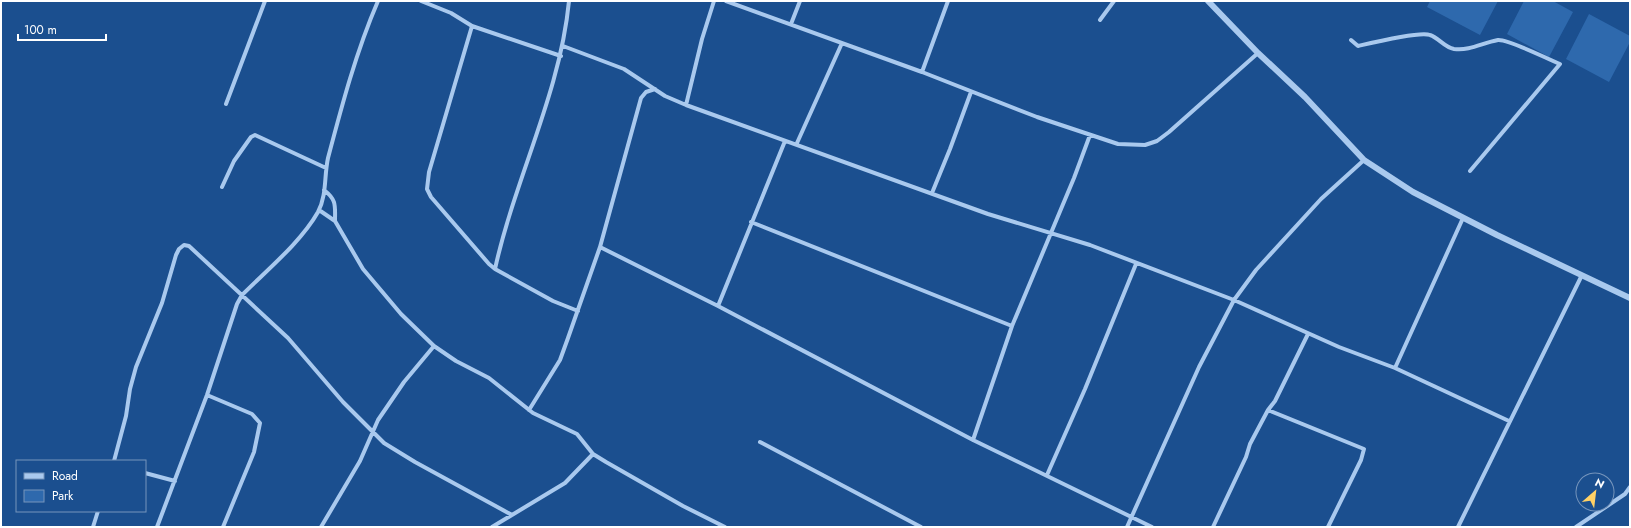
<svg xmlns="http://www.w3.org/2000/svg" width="1631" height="528" font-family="Jost,sans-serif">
	<rect width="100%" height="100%" fill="#1b4f8f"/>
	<path fill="#2e69ad" d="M1430 1H1498L1480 35 1427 7Z
		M1524 1H1553L1573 12 1549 57 1507 34Z
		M1589 14 1630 36V42L1609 82 1566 59Z"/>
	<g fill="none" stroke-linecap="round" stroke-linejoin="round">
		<path stroke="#a9c9ee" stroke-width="4" d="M421 1 451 13 472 26 561 56
			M569 1C560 94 515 178 495 269L553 301 578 311
			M726 1 922 72 1037 117 1118 144 1145 145 1157 141 1169 132 1258 53
			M1100 20 1114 1
			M791 24 800 1
			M472 26 429 172 427 189 431 197 489 264 495 269
			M1351 40 1358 46C1371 43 1420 31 1430 35 1439 38 1444 47 1454 49 1470 51 1482 43 1498 40 1509 39 1547 59 1560 64L1470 171
			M563 46 624 69 665 96 686 105 988 214 1090 245 1234 300 1339 347 1395 368 1509 421
			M922 72 948 1
			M226 104 265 1
			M686 105 702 39 714 1
			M797 143 842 43
			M222 187 234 161 251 137 255 135 326 168
			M324 190C337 200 335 206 335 221
			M932 193 950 149 971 92
			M319 210 335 221 363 269 401 314 434 346
			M751 222 1012 326
			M600 247 718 306 973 440 1152 527
			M718 306 785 141
			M1395 368 1463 218
			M207 395 252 414 260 423 254 452 223 527
			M529 410 560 360 568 338 600 247 641 98 646 92 655 89
			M1268 410 1364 449 1361 460 1328 527
			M973 440 1012 326 1074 178 1090 135
			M760 442 921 527
			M114 461 126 416 130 389 136 367 162 303 176 255 179 249 184 245 189 246 288 338 343 402 384 443 415 462 512 515
			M145 473 175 481
			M1047 475 1085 389 1136 264
			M93 527 98 511
			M157 527 207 395 237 304 242 295C267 270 301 242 318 212 327 195 324 176 328 158 342 105 356 52 378 1
			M321 527 360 461 378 420 404 382 434 346 456 361 489 378 533 413 577 434 593 454 606 462 683 506 725 527
			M492 527 565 483 593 454
			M1127 527 1199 367 1234 300 1256 270 1321 199 1364 160
			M1213 527 1246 457 1250 444 1268 410 1275 401 1308 334
			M1458 527 1582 275
			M1576 527 1625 494 1630 487"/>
		<path stroke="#a9c9ee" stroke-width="6" d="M1208 1 1258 53 1305 97 1364 160 1413 192 1497 235 1630 298"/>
	</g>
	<rect width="1631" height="528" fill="none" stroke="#ffffff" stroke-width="4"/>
	<rect x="16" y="460" width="130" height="52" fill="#1b4f8f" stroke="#7695bc"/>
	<rect x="24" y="473" width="20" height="6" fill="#a9c9ee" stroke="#7695bc"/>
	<text x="52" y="480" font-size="12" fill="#ffffff">Road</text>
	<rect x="24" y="490" width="20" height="12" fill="#2e69ad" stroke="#7695bc"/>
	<text x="52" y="500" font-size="12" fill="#ffffff">Park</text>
	<g transform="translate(1595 492) rotate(28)"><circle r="19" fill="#1b4f8f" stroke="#7695bc"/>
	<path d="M0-3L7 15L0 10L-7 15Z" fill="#ffd166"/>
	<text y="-6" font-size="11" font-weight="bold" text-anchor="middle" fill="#ffffff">N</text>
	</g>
	<path d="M18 34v6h88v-6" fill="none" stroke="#ffffff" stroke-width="2"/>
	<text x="24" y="34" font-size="12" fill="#ffffff" stroke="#1b4f8f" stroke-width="3" paint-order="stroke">100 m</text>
</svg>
